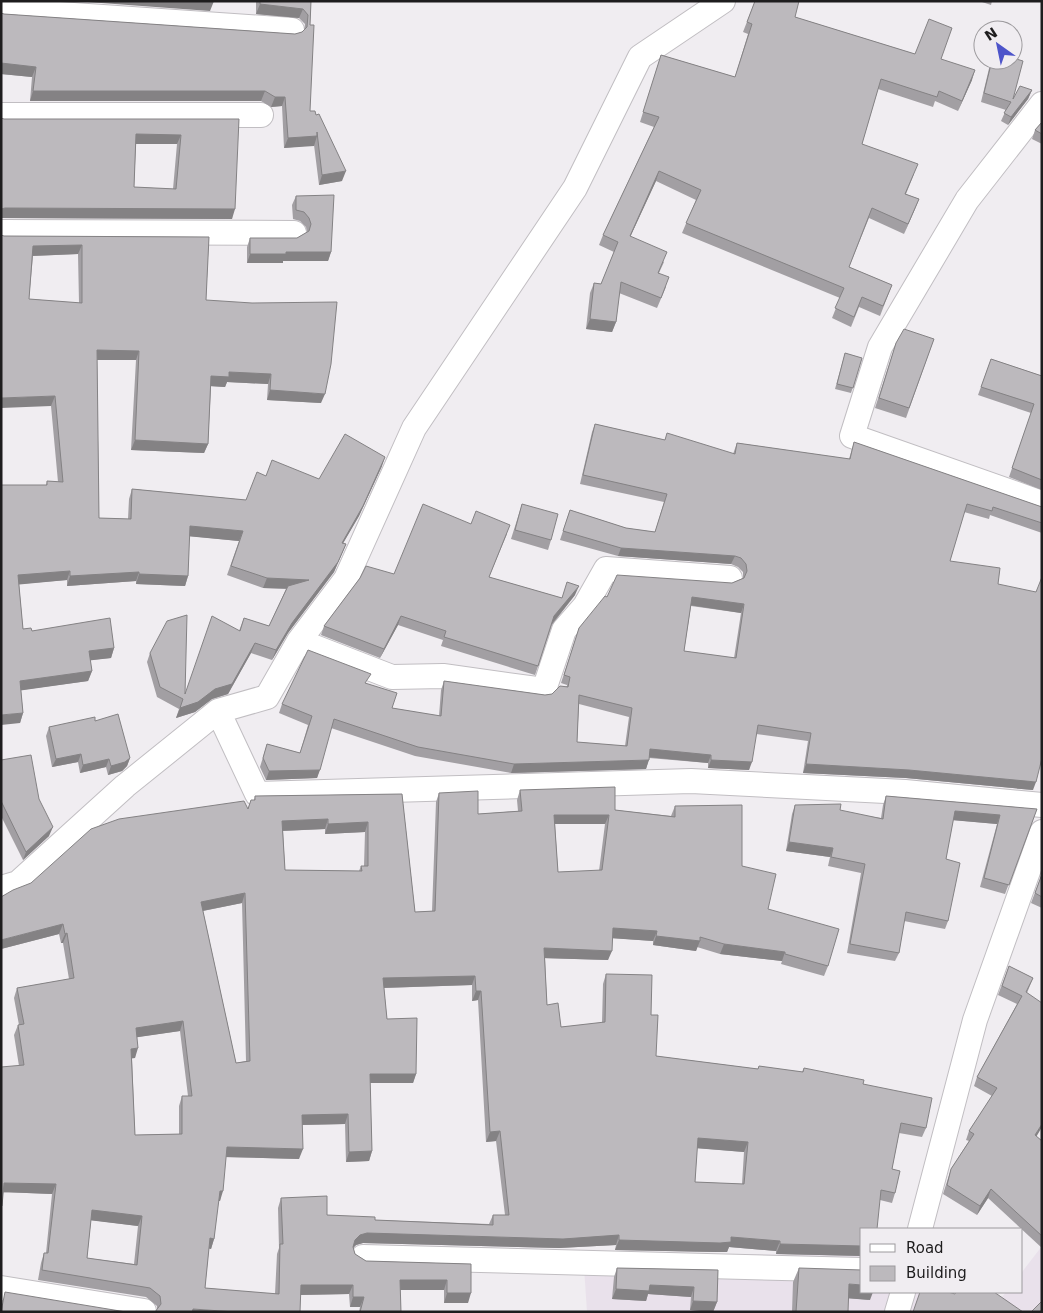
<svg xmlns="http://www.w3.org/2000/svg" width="1043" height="1313" font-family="'DejaVu Sans',sans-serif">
	<rect width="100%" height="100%" fill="#f0edf1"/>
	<path fill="#e9e1eb" d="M1042 1246V1312H990L1006 1292H1022V1272Z
		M583 1252 862 1256V1292H928L960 1312H587Z"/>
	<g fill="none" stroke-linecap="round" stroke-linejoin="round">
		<defs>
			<path id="minor" d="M1 10 292 30
				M1042 104 967 200 880 347 852 436 1042 503
				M1 115H261
				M1 232 294 233
				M299 641 392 677 443 676 544 690 564 630 585 606 606 569 730 578
				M218 711 257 794 691 781 905 792 1042 805
				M1 888 18 883 125 786 218 711 267 697 299 641 346 579 414 428 575 188 640 57 723 1
				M920 1229 975 1020 1042 832
				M363 1257 862 1270
				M1 1288 144 1311
				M897 1312 903 1292"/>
		</defs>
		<use href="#minor" stroke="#c1bec2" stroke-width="26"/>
		<use href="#minor" stroke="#fff" stroke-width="24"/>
	</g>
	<path fill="#a29fa3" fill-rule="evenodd" d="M256 1H311L310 25V111L316 115 342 181 319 185 314 145 284 148 282 106 271 107 261 101H30L32 77 1 74V13L4 14 295 34 302 32 304 30 305 24 299 18 256 14Z
		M755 1 795 17 915 54 941 59 972 80 958 111 935 101 933 107 878 89 862 144 914 174 906 194 919 199 904 234 869 218 849 267 892 285 880 316 859 307 851 327 832 318 840 298 682 233 696 200 656 181 630 237 664 262 659 273 666 287 657 308 619 293 616 322 612 332 586 329 590 293 594 283 601 284 614 252 599 245 603 235 654 127 640 122 661 55 735 77 748 34 743 32Z
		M979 1H992L991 5Z
		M991 60H1013V99L1032 90 1028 99 1008 125 1001 121 1006 110 981 102Z
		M4 119H239L232 219 1 218ZM136 144H177L173 189 134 187Z
		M1042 122V144L1032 139 1035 130Z
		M296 196 331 252 328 261H283V263H247V247L250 238H297L307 232 306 227 300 221 293 219 292 205Z
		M4 236 209 237 206 300 321 403 267 400 268 384 227 382 225 387 211 386 208 444 204 453 131 450 136 360H97L99 518 128 519 129 499 132 489 246 500 266 476 319 479 382 466 359 516 343 543 346 544 334 572 288 633 272 660 251 653 228 694 212 699 195 712 176 718 179 709 157 697 147 662 150 653 185 693 239 631 244 618 269 626 286 589 263 588 227 575 239 541 189 536 188 576 185 586 136 584V581L67 586V580L19 584 23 629 114 648 111 658 90 660 92 671 88 681 21 690 23 713 20 723 1 485H46L47 481 58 482 51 406ZM78 254 79 303 29 299 33 256Z
		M934 339 906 418 875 408 896 343Z
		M845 353 862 358 851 393 835 389Z
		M991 359 1042 376V490L1009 477 1031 413 978 395Z
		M595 424 665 440 733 454 737 443 849 459 854 442 1042 507V533L990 515 989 519 964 512 950 561 998 584 1033 790 906 778 803 773 808 741 756 734 749 770 708 768V763L649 758 646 769 511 773 415 756 331 728 317 778 266 780 260 767 267 744 300 753 308 725 279 713 282 704 367 684 392 708 439 716 441 690 444 681 545 695 552 694 567 686V685L561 683 579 628 607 597 732 583 743 578V572L738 567 731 564 618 556 560 540 570 510 626 528 655 532 664 502 580 484 592 432ZM691 606 741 613 734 658 684 651ZM579 704 629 717 625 746 577 742Z
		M522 504 551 540 548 550 511 539Z
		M471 524 507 534 489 577 562 598 575 595 552 625 535 675 441 646 443 640 398 625 380 658 321 635 324 626 360 578 394 574Z
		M95 721 130 758 127 766 122 771 108 775 106 767 80 773 78 762 52 767 46 736 49 727Z
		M1 760 39 799 49 836 23 860 1 816Z
		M520 790 615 810 671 816 675 806 742 866 768 909 828 966 824 976 781 964 782 961 720 954 697 947 696 951 653 945V941L612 938 608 960 545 958 547 1005 561 1027 602 1023 603 984 606 974 651 1015 656 1056 758 1069 759 1066 802 1072 804 1068 863 1084 926 1128 922 1137 899 1133 892 1169 895 1193 892 1203 880 1200 862 1229V1256L776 1254V1251L729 1247 727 1252H716L615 1250 616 1245 559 1248 363 1243 356 1245 353 1248 355 1254 366 1261 471 1264 468 1303H444V1290H400L401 1312H359L360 1307H350L349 1294 301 1295 157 1309V1306L146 1297 38 1280 41 1263 44 1253H46L52 1194 3 1192 2 1206 1 1209 19 1066 14 1035 18 1025H19L14 998 17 988 69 979 63 943H61L59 934 1 949 248 808 251 800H254L255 796 402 794 415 912 432 911 436 802 439 793 478 814 518 811 517 800ZM555 824H605L599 871 558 872ZM325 829V834L365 832 364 866H361L359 871 285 870 283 831ZM242 903 246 1061 236 1063 203 911ZM472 985V1001L478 1000 486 1142 496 1141 505 1215H493L489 1224 375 1220 327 1215 281 1198 278 1208 279 1248 277 1254 275 1294 205 1288 209 1248 211 1249 214 1239 218 1201H220L226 1157 299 1159 302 1125 345 1124 346 1162 369 1161 372 1151 370 1083H413L416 1074 387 1019 384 988ZM180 1031 188 1096H182L179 1106V1134L135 1135 132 1058H135L137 1037ZM697 1148 744 1152 742 1184 695 1182ZM91 1220 138 1226 134 1264 87 1258Z
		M886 796 1037 809 1005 894 980 887 997 824 953 820 946 859 948 921 945 929 904 921 899 953 895 961 847 953 861 873 828 866 830 857 786 851 792 814 795 805 881 818 883 805Z
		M1042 874V908L1031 903Z
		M1009 966 1033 978 1027 993 1036 1136 1042 1141V1248L988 1198 977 1215 943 1194 951 1169 969 1141 966 1140 969 1131 992 1096 974 1086 977 1077 1017 1004 998 995Z
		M617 1268 718 1270 717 1302 713 1312 690 1310 691 1297 648 1294 646 1301 612 1299 614 1277Z
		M799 1268 870 1300 848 1298V1312H792L793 1282Z"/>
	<path fill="#848284" d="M74 1H214L210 11Z
		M260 4 303 9 299 18 256 14Z
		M1 63 36 67 32 77 1 74Z
		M975 70 972 80 958 111 962 101Z
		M1032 90 1028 99 1008 125 1011 117Z
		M33 91H265L261 101H30Z
		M275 97H285L282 106 271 107Z
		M136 134 181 135 177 144H132Z
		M317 136 314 146 284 148 288 138Z
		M346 171 342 181 319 185 322 175Z
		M659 171 656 181 626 246 630 236Z
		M919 199 915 209 904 234 908 224Z
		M5 208 235 209 232 219 1 218V209Z
		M82 245 78 254 30 256 33 246Z
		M286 252H331L328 261H283V263H247L250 254Z
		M590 319 616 322 612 332 586 329Z
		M97 350 139 351 136 360H93Z
		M229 372 271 374 268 384 227 382 225 387 208 386 211 376Z
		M270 390 325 394 321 403 267 400Z
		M55 396 51 406 1 408V398Z
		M135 440 208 444 204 453 131 450Z
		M385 457 382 466 359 516 338 552 342 543Z
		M190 526 243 531 239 541 186 536Z
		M346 544 334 572 288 633 272 660 276 650 292 623Z
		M621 548 735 556 731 564 618 556Z
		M70 571 67 580 14 585 18 575Z
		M139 572 136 581 67 586 70 576Z
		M139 574 188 576 185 586 136 584Z
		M267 578 309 580 306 589 263 588Z
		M579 586 575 595 551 625 554 616Z
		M692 597 744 604 741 613 689 605Z
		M401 616 398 625 380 658 384 649Z
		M255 643 251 653 228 694 212 699 195 712 176 718 180 708Z
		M114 648 111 658 85 661 89 651Z
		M92 671 88 681 17 691 20 681Z
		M23 713 20 723 1 725V715Z
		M650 749 711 755 708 763 647 757Z
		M81 754 78 762 52 767 56 759Z
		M130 758 127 766 122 771 108 775 111 766Z
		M109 759 106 767 80 773 83 765Z
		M649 760 646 769 511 773 514 764Z
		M711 760 752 762 749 770 708 768Z
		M806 764 909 770 1036 782 1033 790 906 778 803 773Z
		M320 770 317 778 266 780 269 771Z
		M955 811 1000 815 997 824 951 820Z
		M554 815H609L605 824H551Z
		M328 819 325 829 279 831 282 821Z
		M368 822 365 832 325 834 328 824Z
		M53 827 49 836 23 860 26 852Z
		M789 842 833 848 830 857 786 851Z
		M245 893 242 903 197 912 201 902Z
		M63 924 59 934 1 949V940Z
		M613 928 657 931 653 941 609 938Z
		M67 933 63 943H61L65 934Z
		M656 936 700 941 696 951 653 945Z
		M724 944 785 952 782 961 720 954Z
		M544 948 612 951 608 960 540 958Z
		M475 976 472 985 379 988 383 978Z
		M476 991H481L478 1000 472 1001Z
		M183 1021 180 1031 132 1038 136 1028Z
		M138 1048 135 1058 128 1059 131 1049Z
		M370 1074H416L413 1083H367Z
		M348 1114 345 1124 299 1125 302 1115Z
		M1042 1124V1127L1032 1144 1035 1135Z
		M500 1131 496 1141 486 1142 490 1132Z
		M698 1138 748 1142 744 1152 694 1148Z
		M227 1147 303 1149 299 1159 224 1157Z
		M372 1151 369 1161 346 1162 349 1152Z
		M4 1183 56 1184 52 1194 1 1192Z
		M991 1189 988 1198 977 1215 980 1206Z
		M220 1191H223L220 1201H216Z
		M92 1210 142 1216 138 1226 88 1220Z
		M367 1233 619 1235 616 1245 559 1248 363 1243 356 1245 351 1250 355 1240 360 1235Z
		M731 1237 780 1241 776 1251 729 1247 727 1252H716L615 1250 619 1240Z
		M210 1238 214 1239 211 1249 206 1248Z
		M780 1244 862 1246V1256L776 1254Z
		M400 1280H447L444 1290H396Z
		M849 1284 862 1285V1292H873L870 1300 844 1298Z
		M301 1285H353L349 1294 297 1295Z
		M650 1285 694 1287 691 1297 648 1294 646 1301 612 1299 616 1289Z
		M447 1293H471L468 1303H444Z
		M353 1297H364L360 1307H350Z
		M693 1301 717 1302 713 1312 690 1310Z
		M193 1309 235 1312H192Z"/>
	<path fill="#bcb9bd" stroke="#848284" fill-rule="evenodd" d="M260 1H311L310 25H314L310 111H315L316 115 319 114 346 171 322 175 317 132V136L288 138 285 97H275L265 91H33L36 67 1 63V13L4 14 295 34 302 32 307 27 308 15 303 9 260 4Z
		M755 1H799L795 17 915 54 929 19 952 28 941 59 975 70 962 101 939 91 937 97 881 79 862 144 918 164 905 194 919 199 908 224 872 208 849 267 892 285 883 306 862 297 854 317 835 308 844 288 686 223 701 190 659 171 630 236 667 252 658 273 669 277 661 298 621 282 616 322 590 319 594 283 601 284 618 242 603 235 659 117 643 112 661 55 735 77 752 24 747 22Z
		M1013 58 1023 61 1013 99 1020 86 1032 90 1011 117 1004 113 1011 102 984 93 992 60H1013Z
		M1 118 4 119H239L235 209 5 208 1 209ZM136 134 181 135 176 189 134 187Z
		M1042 122V134L1035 130Z
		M334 195 331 252H286V254H250V238H297L309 231 311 224 309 218 304 212 296 210V196Z
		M1 235 4 236 209 237 206 300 252 303 337 302 331 364 325 394 270 390 271 374 229 372V377L211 376 208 444 135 440 139 351 97 350 99 518 131 519 132 489 246 500 257 472 266 476 272 460 319 479 345 434 385 457 363 506 342 543 346 544 338 562 292 623 276 650 255 643 232 684 215 689 198 702 180 708 183 699 160 687 150 653 167 621 187 615 185 694 212 616 240 631 244 618 269 626 288 586 309 580 267 578 231 566 243 531 190 526 188 576 139 574V572L70 576V571L18 575 23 629 31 628 32 631 110 618 114 648 89 651 92 671 20 681 23 713 1 715V485H47V481L63 482 55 396 1 398ZM82 245V303L29 299 33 246Z
		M904 329 934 339 909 408 879 398 896 343Z
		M845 353 862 358 853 388 837 384Z
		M991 359 1042 376V480L1012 468 1034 404 981 387Z
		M595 424 665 440 667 433 735 454 737 443 850 459 854 442 1042 507V523L993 507 992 511 967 504 950 561 1000 568 998 584 1036 592 1042 577V758L1036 782 909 770 806 764 811 733 758 725 752 762 711 760V755L650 749 649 760 514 764 418 747 334 719 320 770 269 771 263 758 267 744 300 753 312 716 282 704 308 650 371 674 365 683 397 693 392 708 441 716 444 681 545 695 552 694 560 686 568 687 570 677 564 675 579 628 605 596 607 597 617 575 732 583 744 578 747 571 746 564 741 558 735 556 621 548 563 531 570 510 626 528 655 532 667 494 583 475ZM692 597 744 604 736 658 684 651ZM579 695 632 708 627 746 577 742Z
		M423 504 471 524 476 511 510 525 489 577 562 598 567 582 579 586 554 616 538 666 444 637 446 631 401 616 384 649 324 626 360 578 366 566 394 574Z
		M522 504 558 514 551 540 515 530Z
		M118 714 130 758 125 762 111 766 109 759 83 765 81 754 56 759 49 727 95 717V721Z
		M31 755 39 799 53 827 26 852 1 801V760Z
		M615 787V810L675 817V806L742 805V866L776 874 768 909 839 929 828 966 785 954V952L724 944 700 937V941L656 936 657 931 613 928 612 951 544 948 547 1005 558 1003 561 1027 605 1022 606 974 652 975 651 1015H658L656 1056 758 1069 759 1066 803 1072 804 1068 864 1080 863 1084 932 1098 926 1128 901 1123 892 1169 900 1171 895 1193 881 1190 877 1229H862V1246L780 1244V1241L731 1237V1242L720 1243 619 1240V1235L563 1239 367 1233 360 1235 355 1240 353 1247 355 1254 366 1261 471 1264V1293H447V1280H400L401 1312H360L364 1297H353V1285H301L300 1312H235L193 1309 192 1312H155L161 1304 160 1296 150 1288 42 1270 44 1253H48L56 1184 4 1183 2 1206H1V1067L24 1065 18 1025 24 1024 17 988 74 978 67 933 65 934 63 924 1 940V897L13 890 31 883 91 829 119 819 244 801 248 809 251 800H255V796L402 794 415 912 435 911 439 793 478 791V814L522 811 520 790ZM554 815H609L602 870 558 872ZM328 819V824L368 822V866H361L362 871 285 870 282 821ZM245 893 250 1061 236 1063 201 902ZM475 976 476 991H481L490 1132 500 1131 509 1215H493V1225L375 1220V1217L327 1215V1196L281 1198 283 1244H280L279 1294 205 1288 210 1238 214 1239 220 1191H223L227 1147 303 1149 302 1115 348 1114 349 1152 372 1151 370 1074H416L417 1018 387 1019 383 978ZM183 1021 192 1096H182V1134L135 1135 131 1049 138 1048 136 1028ZM698 1138 748 1142 744 1184 695 1182ZM92 1210 142 1216 137 1265 87 1258Z
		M886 796 1037 809 1009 885 984 878 1000 815 955 811 946 859 960 863 948 921 906 912 899 953 850 944 865 864 831 857 833 848 789 842 795 805 841 804 840 810 883 819Z
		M1042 874V897L1035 893Z
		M1009 966 1033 978 1026 992 1042 1003V1124L1035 1135 1042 1141V1236L991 1189 980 1206 947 1185 951 1169 974 1134 969 1131 997 1088 977 1077 1022 996 1002 986Z
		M617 1268 718 1270 717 1302 693 1301 694 1287 650 1285 649 1291 616 1289Z
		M799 1268 862 1270V1285L849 1284 848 1312H796Z
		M5 1292 126 1312H119L114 1311V1312H1Z
		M920 1292H948L955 1294 956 1292H994L1023 1312H913Z
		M1042 1301V1312H1031Z"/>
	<rect width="1043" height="1313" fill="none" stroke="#1e1d1e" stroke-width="5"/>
	<rect x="860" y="1228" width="162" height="65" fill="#f0edf1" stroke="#9c9a9d"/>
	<rect x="870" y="1244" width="25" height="8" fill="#ffffff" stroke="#9c9a9d"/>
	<text x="906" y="1253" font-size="15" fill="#1e1d1e">Road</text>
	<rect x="870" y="1266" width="25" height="15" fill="#bcb9bd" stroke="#9c9a9d"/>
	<text x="906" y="1278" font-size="15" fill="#1e1d1e">Building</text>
	<g transform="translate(998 45) rotate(327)"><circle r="24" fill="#f0edf1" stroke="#9c9a9d"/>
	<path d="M0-4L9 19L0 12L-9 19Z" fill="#4d54ca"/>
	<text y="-8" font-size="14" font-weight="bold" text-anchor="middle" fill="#1e1d1e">N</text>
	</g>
</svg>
